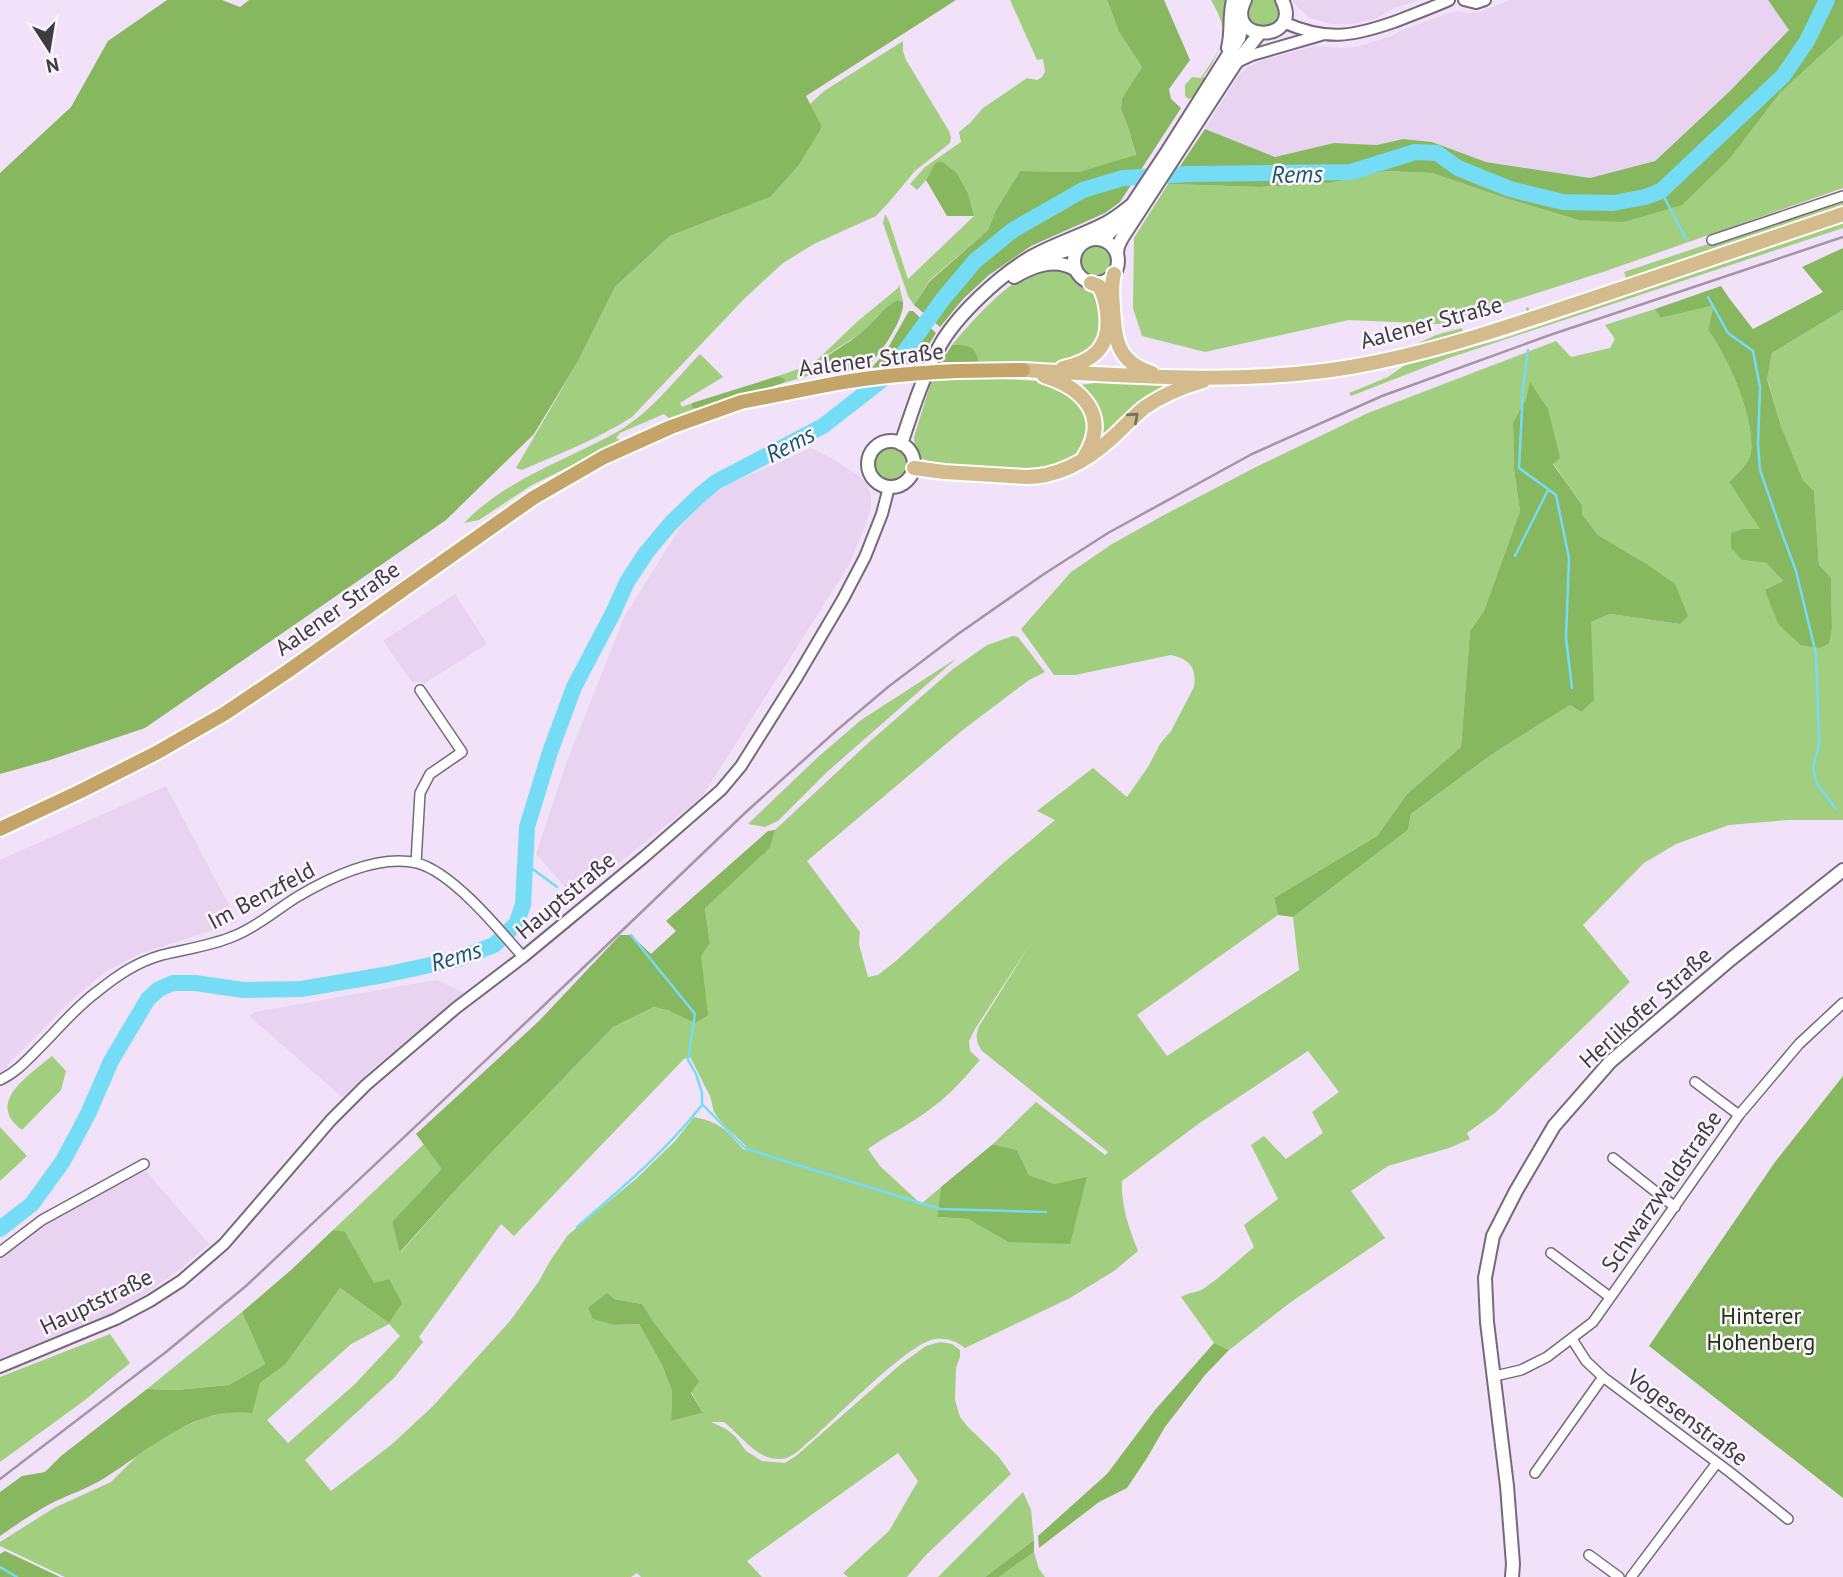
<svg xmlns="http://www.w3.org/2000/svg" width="1843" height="1577" font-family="'PT Sans',sans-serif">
	<rect width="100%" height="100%" fill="#f2e2f9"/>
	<path fill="#e8d4f1" d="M1290 0H1420L1394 8 1375 19 1352 24H1331L1310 18Z
		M1509 0H1768L1789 30 1730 91 1654 161 1590 178 1486 162 1432 142 1403 139 1377 145 1334 143 1275 157 1205 129 1239 75 1247 67 1266 59 1315 46 1341 48 1357 47 1392 36 1400 31 1449 13 1456 11 1467 13 1480 12Z
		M811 448 833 459 859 476 867 484 871 495V509L859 542 847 568 702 797 575 898 536 854 566 764 624 617 681 526 705 501 729 484Z
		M455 594 487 644 425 683 412 682 383 641Z
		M166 786 238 922 142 953 108 970 76 996 10 1062 0 1079V860Z
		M435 980 442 982 465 994 379 1063 342 1097 250 1017 254 1012Z
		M146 1171 209 1244 183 1267 143 1296 110 1314 0 1361V1258L42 1224Z"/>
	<path fill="#a2ce7f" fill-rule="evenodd" d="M1010 0H1107L1119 32 1142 67 1122 98 1121 109 1129 130 1136 156 1079 172 1020 171 996 210 988 230 929 281 914 305 908 296 883 223 885 214 889 221 908 279 974 216 968 193 957 173 943 162 917 190 910 184 925 167 961 142 959 132 970 123 983 108 1027 78 1037 80 1042 77 1045 72 1043 59 1037 60Z
		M1211 0H1229L1226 35 1211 66 1203 77 1206 78C1205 90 1201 95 1188 99L1185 96V85L1192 77 1201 78C1223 45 1232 36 1211 0Z
		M1252 0H1276L1281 12C1273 40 1235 25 1252 0Z
		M1843 35V188L1603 272 1440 324 1349 320 1205 352 1142 336 1133 308 1134 238 1168 184 1259 187 1330 183 1386 171 1432 173 1505 198 1578 220 1732 156 1780 93Z
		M903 41V51L906 60 949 131 951 137 950 143 915 171 890 201 876 216 814 244 783 263 745 298 632 417C598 439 559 454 522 470L516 468 577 363 615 287 670 236 724 215 822 128 810 104 824 91Z
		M1843 199V209L1484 331 1393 355 1436 335 1462 328 1464 334 1527 315 1526 308 1528 307 1531 313 1626 278 1624 272Z
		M1843 223V228L1446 359 1351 396 1349 393 1388 377 1405 365 1502 339Z
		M1079 262a17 17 0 1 1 34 0a17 17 0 1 1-34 0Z
		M1049 269 1065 271 1080 284 1095 292 1102 301 1103 333 1089 354 1063 364 979 362C975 344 968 345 952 345 969 324 999 291 1022 278 1029 273 1040 271 1049 269Z
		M899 284 903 302 898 300 877 316 863 332 827 355 815 366 818 373 783 383 786 379 778 376 804 367 818 359 858 321 898 288Z
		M1715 304 1708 330C1728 357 1755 418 1751 452 1749 464 1737 474 1729 482L1761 529 1742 560 1766 563 1783 581 1765 591 1828 643 1832 628 1831 578 1819 566 1814 491 1803 480 1781 426 1767 378 1772 353 1843 310V820H1788L1729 825 1676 844 1644 863 1583 925 1630 982 1496 1112 1467 1133 1470 1139 1449 1148 1388 1166 1351 1191 1385 1238 1291 1302 1229 1350 1214 1343 1181 1297C1189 1292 1196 1293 1203 1289 1221 1277 1237 1261 1254 1247L1244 1225 1278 1199 1251 1145 1264 1136 1286 1159 1323 1133 1312 1112 1339 1092 1308 1051 1201 1122 1122 1181C1121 1206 1129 1228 1138 1251L1114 1271 1070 1298 965 1348C956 1341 947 1338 935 1339 908 1343 836 1418 812 1439 803 1446 792 1459 781 1459 757 1461 741 1435 724 1422H711L726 1429 735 1436 746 1451 762 1461 785 1463 796 1456 901 1364 926 1346 940 1342 952 1344 960 1350V1357L956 1368 955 1400 960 1417 968 1427 999 1457 1011 1474 924 1557 907 1577H848L843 1573 889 1531 918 1481 898 1453 747 1561 762 1577H641L637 1573 631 1577H65L0 1546V1542L54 1508 111 1482 137 1456 171 1432 207 1417 234 1411 260 1383 286 1364 340 1288 389 1323V1279L374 1284 345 1233 333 1230 424 1144 443 1169 392 1222 401 1252 462 1183 613 1027 654 1007 670 1011 700 956 710 943 705 907 770 848 775 830 867 744 953 669 987 645 1013 636 1018 637 1045 672 1029 680 964 729 807 861 860 932 859 944 868 977 878 975 897 960 1001 865 1055 820 1037 811 1093 768 1127 797 1148 767 1160 744 1171 731 1194 687C1197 667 1189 659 1171 655L1075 675H1054L1021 629 1071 572 1112 544 1164 515 1256 467 1368 413 1556 341 1571 357 1610 348 1615 339 1605 325 1655 309 1662 318ZM1530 383 1553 463 1582 505V514L1598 535 1645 563 1680 624 1610 614 1591 622 1581 712 1570 705 1491 755 1411 814 1408 830 1293 917 1299 970 1167 1056 1137 1015 1278 915 1274 898 1377 836 1407 794 1461 747 1470 631 1484 611 1520 511 1514 469 1513 422 1526 399ZM1033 940 979 1026C975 1036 976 1042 982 1051L1108 1152 1105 1155 1036 1102 993 1144 1017 1150 1029 1175 1055 1184 1008 1242 968 1219 937 1217 941 1187 921 1204 880 1166 868 1149C889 1134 913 1123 933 1107 951 1094 965 1077 980 1060L970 1051 969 1041 975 1029ZM690 1057C697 1070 703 1083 710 1096 712 1101 712 1107 714 1112 722 1126 738 1136 748 1149L744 1150C725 1129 722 1123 694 1117L675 1141 637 1178 568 1235 550 1261 539 1281 510 1321 432 1407 391 1445 331 1491 305 1460 394 1378 423 1342 419 1337 501 1224 514 1236 684 1059ZM613 1299 642 1304 703 1413 671 1421 672 1391 662 1365 639 1324 615 1325ZM389 1324 400 1336 354 1385 288 1443 267 1420 351 1344Z
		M700 354 723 377 680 403 682 407 692 403 691 407 700 410 671 420 664 414 620 433 616 438 622 441 532 485 479 520 464 523C506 479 565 461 617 432 649 414 675 380 700 354Z
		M963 377 1040 381 1078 396C1081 404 1087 413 1088 422 1089 431 1086 440 1081 447 1061 477 1021 470 990 468 970 467 944 468 925 460 916 455 914 446 914 437L932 379Z
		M1101 382 1177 386 1093 449 1096 435 1074 386Z
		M874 464a17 17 0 1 1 34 0a17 17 0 1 1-34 0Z
		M957 658 827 772 778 821 765 827 748 824 818 757 861 720Z
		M52 1056 66 1071 61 1090 22 1130C16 1125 10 1120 8 1112 3 1090 37 1069 52 1056Z
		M0 1127 27 1156 0 1181Z
		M242 1312 265 1364 229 1385 176 1390 147 1389Z
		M110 1334 130 1363 85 1400 0 1462V1377Z
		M1023 1492 1031 1510 1034 1540 985 1577H938Z
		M1034 1552 1039 1569 1045 1577H999Z"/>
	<path fill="#87b75f" d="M167 0H222L240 7 249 0H956L806 96 822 127 798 166 770 197 670 236 615 287 577 363 534 434 446 520 145 728 50 760 0 774V173L71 107 108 41Z
		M1107 0H1164L1190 60 1169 89 1171 99 1181 108 1120 202 1105 213 1031 246 989 275 963 299 940 327 914 305 929 282 988 230 996 210 1020 171 1079 172 1136 155 1129 130 1121 109 1122 98 1142 67 1119 32Z
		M1768 0H1843V35L1780 93 1732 156 1682 205 1624 222 1578 220 1505 198 1432 173 1386 171 1330 183 1259 187 1168 184 1205 129 1275 157 1334 143 1377 145 1403 139 1432 142 1486 162 1590 178 1655 161 1730 91 1789 30Z
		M937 162H943L957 173 968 193 974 216H947L926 180C931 174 931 168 937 162Z
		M1843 248V310L1772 353 1767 379 1781 426 1803 480 1814 491 1819 565 1831 578 1832 628 1829 643 1820 648 1801 645 1778 624 1765 590 1783 581 1766 563 1742 560 1731 548V533L1743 529H1760L1729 482C1737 474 1749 464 1751 452 1755 418 1728 357 1708 330L1714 305 1661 318 1655 309 1721 286 1729 298 1753 329 1823 292 1802 267Z
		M898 300 903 302C905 318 878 361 863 368 856 371 826 374 818 373L815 366C829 353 846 345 861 333 874 322 882 308 898 300Z
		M909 311H913L936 333 917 363 871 368 885 353Z
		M952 345C968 345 975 344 979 362H941Z
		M778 376 786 379 783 383 700 410 691 407 692 403Z
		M1530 382 1548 409 1560 458 1553 464 1582 505V514L1598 535 1645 563 1675 584 1688 616 1680 624 1610 614 1591 622 1594 700 1581 712 1570 705 1491 755 1411 814 1408 830 1293 917 1278 915 1274 898 1377 836 1407 794 1461 747 1470 631 1484 611 1520 511 1514 469 1513 422 1526 399Z
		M775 830 770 848 705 908 710 943 701 956 708 1015 695 1023 670 1011 654 1007 613 1027 462 1183 400 1252 392 1222 442 1169 416 1134 539 1021 620 935H631L651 954 676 931 666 921 768 831Z
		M1843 1076V1498L1649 1346 1775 1162Z
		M993 1144 1017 1150 1029 1175 1055 1184 1087 1177 1070 1244 1008 1242 968 1219 937 1217 941 1187Z
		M333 1230 345 1232 374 1283 389 1279 402 1303 389 1323 340 1288 286 1364 260 1383 252 1413C193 1406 150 1450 103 1479 87 1489 67 1495 50 1504 33 1513 16 1525 0 1536V1492L22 1476 45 1472 61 1456 147 1389 176 1390 229 1385 265 1364 242 1312 291 1270Z
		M607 1293 614 1299 642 1304 654 1323 699 1381 691 1393 703 1413 671 1421 672 1391 662 1365 639 1324 615 1325 593 1319 588 1308Z
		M1214 1343 1229 1350 1205 1375 1165 1427 1147 1458 1127 1488 1099 1502 1039 1548 1038 1536 1107 1474 1155 1410Z
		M1034 1540V1552L999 1577H985Z
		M5 1551 60 1577H0V1554Z"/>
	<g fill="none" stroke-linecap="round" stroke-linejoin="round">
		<path stroke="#75dcf6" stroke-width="2.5" d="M1661 191 1686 239
			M1708 297 1728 333 1753 351 1760 387 1758 444 1760 470 1783 536 1796 571 1816 654 1819 742 1813 768 1817 784 1836 809
			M1528 350 1523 389 1519 468 1556 495 1569 558 1566 638 1572 688
			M1515 556 1548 490
			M526 864 557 887
			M631 935 695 1014 688 1060 696 1074 702 1093V1104L745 1148 775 1158 940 1209 1046 1212
			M577 1227C623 1187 664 1153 702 1105
			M0 1567 17 1577"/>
		<path stroke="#75dcf6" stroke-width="16" d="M0 1229 32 1204 63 1161 88 1114 111 1061 148 999 159 989 173 983H195L244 990 301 989 384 975 458 959 494 945 516 924 523 905 527 827 550 752 574 687 613 613 627 582 646 553 671 523 700 495 716 482 823 426 887 376 943 299 975 261 1013 230 1083 190 1123 178 1189 174 1351 172 1415 152 1437 153 1458 168 1510 189 1563 202 1613 203 1645 197 1661 191 1783 76 1807 41 1827 0"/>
		<defs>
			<path id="minor" d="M1712 240 1843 196
				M416 863 420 793 430 774 462 752 420 690
				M0 1080C17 1072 28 1059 41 1046 59 1028 77 1006 98 991 118 975 137 962 162 955 186 949 211 946 234 936 257 927 276 910 297 897 329 878 378 854 417 863 452 872 499 929 523 957
				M1695 1082 1739 1115
				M1613 1158 1675 1207
				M0 1252 42 1220 144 1164
				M1551 1253 1610 1297
				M1572 1339 1586 1361 1603 1377 1731 1473 1788 1519
				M1495 1376 1521 1370 1547 1357 1593 1322 1739 1115 1799 1044 1843 1003
				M1535 1473 1603 1377
				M1589 1555 1619 1577
				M1631 1577 1716 1464"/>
			<path id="tertiary" d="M1464 0 1476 3 1485 0
				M1283 22C1326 41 1351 37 1394 22 1412 15 1431 8 1449 0
				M1237 62 1252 55 1321 35
				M0 1367 116 1319 150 1301 181 1281 224 1244 331 1120 366 1085 456 1008 523 957 644 857 721 790 741 766 797 677 843 599 865 557 882 514 889 487"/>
			<path id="secondary" d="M1245 0C1223 44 1304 43 1282 0
				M1228 48C1232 32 1229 16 1233 0
				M1098 239 1106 236 1120 223 1167 152 1239 38 1243 22
				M1074 261a22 22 0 1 1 44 0a22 22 0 1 1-44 0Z
				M1117 253 1118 246 1122 238 1235 64 1259 34
				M1042 258 1080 246
				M1014 277C1033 266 1055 257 1076 270
				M868 464a23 23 0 1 1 46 0a23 23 0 1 1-46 0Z
				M901 444C912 411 922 379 938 349 955 316 1001 274 1033 256 1057 243 1083 235 1106 223 1116 218 1124 211 1133 204
				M1512 1577 1513 1564 1507 1486 1487 1322 1485 1278 1493 1236 1516 1191 1554 1126 1610 1062 1731 959 1843 870"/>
			<path id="primary" d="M1114 274C1111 285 1112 296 1113 307 1115 340 1117 362 1152 373
				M1063 368C1094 361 1111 347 1107 313 1106 303 1104 294 1099 286L1091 283
				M1023 370C1131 376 1243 385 1351 367 1434 353 1512 325 1591 299 1675 270 1759 242 1843 214
				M1044 376C1083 388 1110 416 1085 456
				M914 468 944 472 1026 477C1059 477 1088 460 1112 438 1123 428 1133 417 1144 408 1162 395 1182 387 1203 381"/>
			<path id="trunk" d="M957 371 1023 370
				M0 829 81 791 156 753 224 714 288 671 533 498 604 457 671 427 741 402 822 386"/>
		</defs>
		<use href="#minor" stroke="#76697c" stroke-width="12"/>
		<use href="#tertiary" stroke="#76697c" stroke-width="14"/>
		<use href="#secondary" stroke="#76697c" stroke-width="16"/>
		<use href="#primary" stroke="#fff" stroke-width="18"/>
		<use href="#trunk" stroke="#fff" stroke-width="18"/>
		<use href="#minor" stroke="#fff" stroke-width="9"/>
		<use href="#tertiary" stroke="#fff" stroke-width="10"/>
		<use href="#secondary" stroke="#fff" stroke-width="12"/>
		<use href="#primary" stroke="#d3bb8e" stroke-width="14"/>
		<use href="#trunk" stroke="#c4a468" stroke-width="14"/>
		<path stroke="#a196a6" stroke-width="2.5" d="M0 1479 166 1352 246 1286 538 1011 746 812 837 730 888 687 958 634 1044 574 1108 533 1252 454 1382 396 1550 335 1843 237"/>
		<defs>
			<path id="trunk-bridge" d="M822 386C866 377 912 373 957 371"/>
		</defs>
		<use href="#trunk-bridge" stroke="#fff" stroke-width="18" stroke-linecap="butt"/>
		<use href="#trunk-bridge" stroke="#c4a468" stroke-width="14"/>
	</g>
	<defs><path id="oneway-chevron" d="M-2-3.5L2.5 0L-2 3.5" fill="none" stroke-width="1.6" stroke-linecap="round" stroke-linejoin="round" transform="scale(1.75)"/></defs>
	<use stroke="#7b6e61" href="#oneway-chevron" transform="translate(1134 417) rotate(-42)"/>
	<g text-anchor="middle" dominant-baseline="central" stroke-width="5" stroke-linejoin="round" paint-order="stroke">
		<g font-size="23" fill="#403a43" stroke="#faf4fd">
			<text transform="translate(1431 322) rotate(-15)">Aalener Straße</text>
			<text transform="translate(871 359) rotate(-7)">Aalener Straße</text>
			<text transform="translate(337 608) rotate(-35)">Aalener Straße</text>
			<text transform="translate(261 895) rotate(-28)">Im Benzfeld</text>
			<text transform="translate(565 895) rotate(-40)">Hauptstraße</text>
			<text transform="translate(1645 1007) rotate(-42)">Herlikofer Straße</text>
			<text transform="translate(1661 1191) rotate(-55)">Schwarzwaldstraße</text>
			<text transform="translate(96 1301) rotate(-26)">Hauptstraße</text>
			<text transform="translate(1688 1417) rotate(37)">Vogesenstraße</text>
		</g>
		<g font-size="23" fill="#223511" stroke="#faf4fd">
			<text x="1761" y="1315">Hinterer<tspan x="1761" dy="26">Hohenberg</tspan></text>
		</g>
		<g font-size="24" font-style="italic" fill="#1b5764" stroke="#faf4fd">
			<text transform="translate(1297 174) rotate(-1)">Rems</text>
			<text transform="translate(790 444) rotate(-28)">Rems</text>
			<text transform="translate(456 956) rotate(-17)">Rems</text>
		</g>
	</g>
	<g transform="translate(49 49) rotate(168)" stroke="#faf4fd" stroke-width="5" paint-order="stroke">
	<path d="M0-5L12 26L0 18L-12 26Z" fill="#403a43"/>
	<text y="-10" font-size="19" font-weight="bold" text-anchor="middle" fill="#403a43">N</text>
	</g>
</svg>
